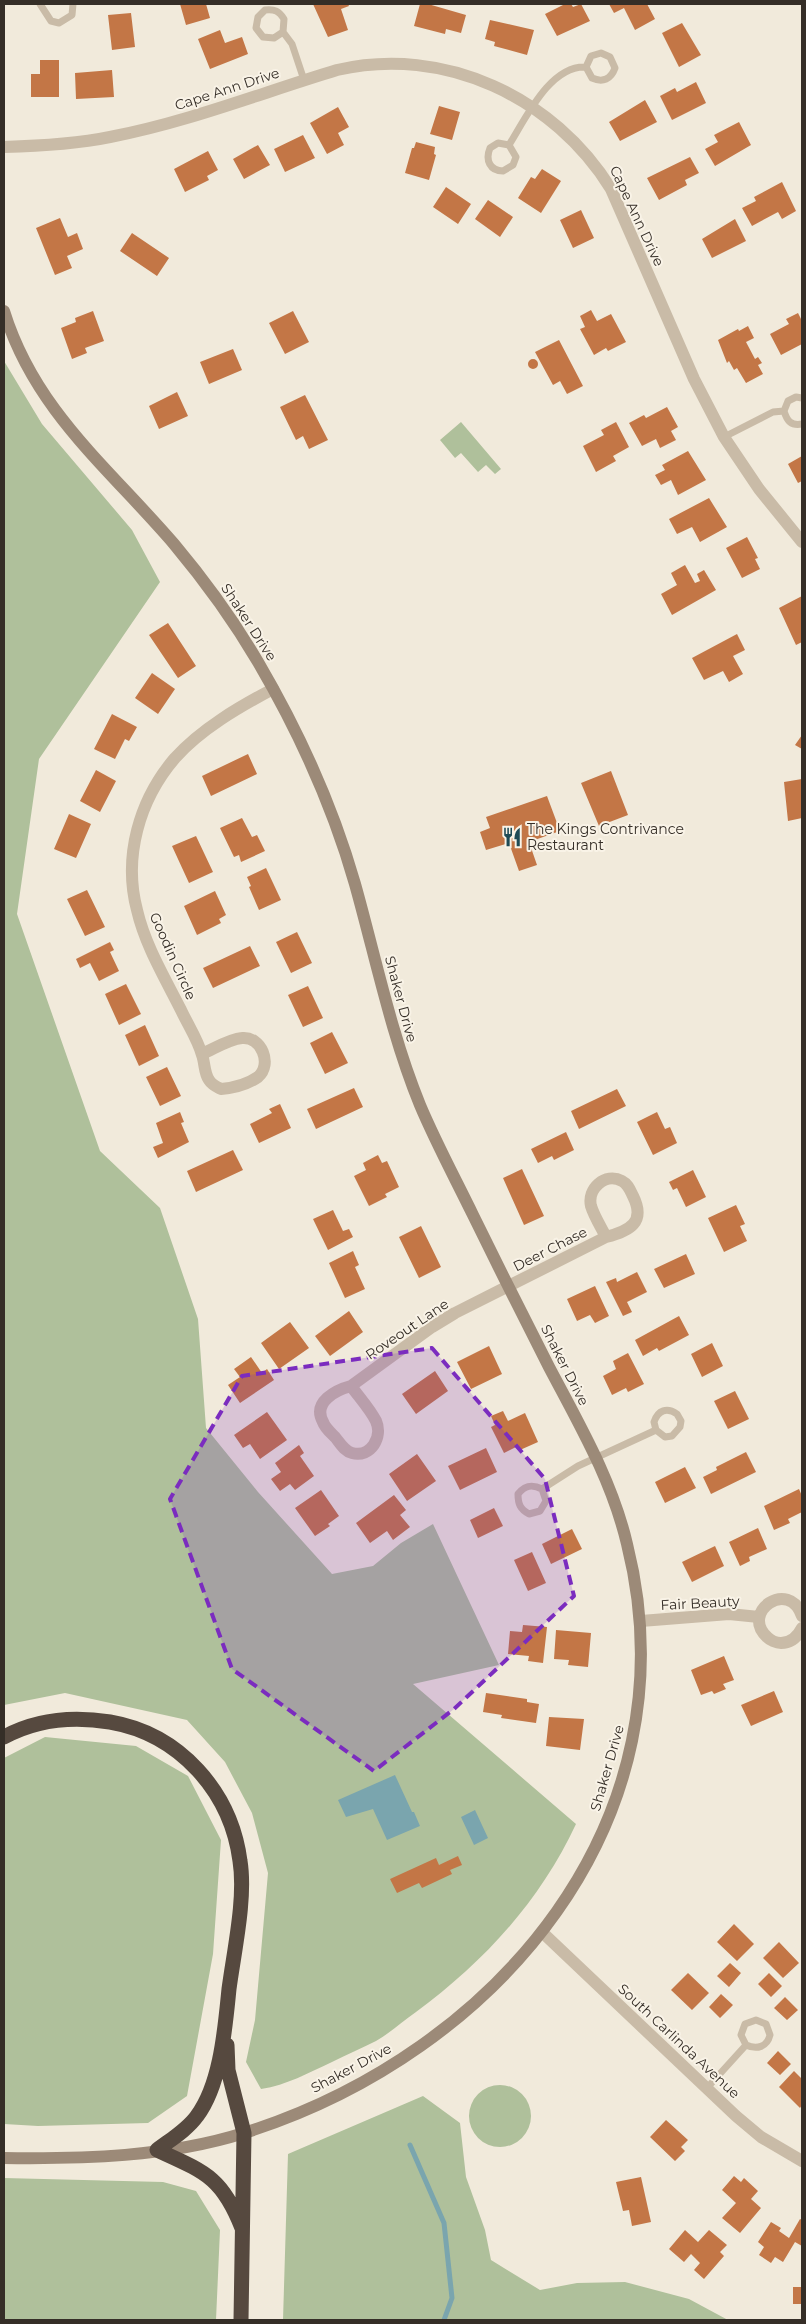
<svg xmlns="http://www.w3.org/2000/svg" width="806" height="2324" font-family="Montserrat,sans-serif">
	<rect width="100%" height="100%" fill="#f1eadb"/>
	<path fill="#afc09b" d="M4 361 42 424 132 530 160 582 39 759 17 914 100 1151 160 1208 198 1319 206 1428 258 1492 332 1574 373 1566 401 1543 433 1524 499 1665 413 1684 576 1824C540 1901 484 1962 416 2012 403 2021 390 2033 376 2041 362 2048 346 2055 332 2062 308 2073 287 2085 261 2089L246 2062 255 2020 268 1873 252 1813 225 1762 187 1720 65 1693 4 1705Z
		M461 422 501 469 495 474 486 465 478 472 461 453 455 458 440 440Z
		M45 1737 136 1746 188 1776 221 1840 213 1954 187 2096 148 2123 38 2126 4 2124V1758Z
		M469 2116a31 31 0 1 1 62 0a31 31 0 1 1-62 0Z
		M423 2096 460 2123 466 2177 485 2230 491 2260 540 2290 577 2283 625 2282 689 2299 728 2320H283L288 2154Z
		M4 2178 163 2182 196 2191 220 2230 216 2320H4Z"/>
	<path fill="#7aa5ae" d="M395 1775 412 1812H414L420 1826 387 1840 373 1809 346 1817 338 1800Z
		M475 1810 488 1838 474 1845 461 1817Z"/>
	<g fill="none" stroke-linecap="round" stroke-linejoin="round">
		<path stroke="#7aa5ae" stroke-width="5" d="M410 2145 444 2223 452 2298 444 2320"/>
	</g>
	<path fill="#c37646" d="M180 4H206L210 18 186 25Z
		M313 4H348L349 6 341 9 348 30 328 37Z
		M420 4H428L466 15 461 33 446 29 445 34 414 26Z
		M565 4H571L573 7 581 4 590 21 557 36 545 14Z
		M609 4H647L655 19 635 30 624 8 614 13Z
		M131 13 135 47 112 50 108 15Z
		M490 20 534 30 527 55 494 46 495 42 485 39Z
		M682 23 701 55 679 67 662 33Z
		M220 30 225 43 242 37 248 54 210 69 198 39Z
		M40 60H59V97H31V74H40Z
		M112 70 114 97 76 99 75 73Z
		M696 82 706 103 672 120 660 96 675 88 677 92Z
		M645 100 657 122 620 141 609 122Z
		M439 106 460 112 452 140 430 134Z
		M338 107 349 127 338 133 344 145 327 154 310 123Z
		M739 122 751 145 715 166 705 149 718 142 714 135Z
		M303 135 315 158 285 172 274 149Z
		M416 142 435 147 434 154 436 155 429 180 405 173 412 148H414Z
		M258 145 270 165 244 179 233 159Z
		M208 151 218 170 207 176 209 180 185 192 174 169Z
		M690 157 699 173 685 180 687 185 659 200 647 178Z
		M542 169 561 181 541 213 518 198 531 177 535 179Z
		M782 182 796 211 782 219 778 212 752 226 742 208 756 201 754 197Z
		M446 187 471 204 458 224 433 207Z
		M488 200 513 217 500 237 475 219Z
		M581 210 594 238 573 248 560 220Z
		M60 218 68 237 77 233 83 249 67 256 72 268 55 275 36 228Z
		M735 219 746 241 712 258 702 239Z
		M132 233 169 258 157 276 120 251Z
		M591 310 597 321 611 314 626 342 608 351 606 348 594 355 580 329 585 327 580 316Z
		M93 311 104 341 85 348 87 353 72 359 61 328 76 322 75 318Z
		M293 311 309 342 285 354 269 323Z
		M798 313 802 321V344L781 355 770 334 789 324 786 319Z
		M748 326 754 338 746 342 755 359 758 357 762 363 758 365 763 374 746 383 737 368 734 370 729 361 727 363 718 340 738 329 739 331Z
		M559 340 583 386 567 394 560 381 553 385 535 352Z
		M233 349 242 370 209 384 200 362Z
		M528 364a5 5 0 1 1 10 0a5 5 0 1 1-10 0Z
		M177 392 188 416 159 429 149 406Z
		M305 395 328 440 309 449 303 436 296 440 280 407Z
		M667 407 678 427 671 431 676 440 660 448 656 439 642 446 629 423 644 415 646 418Z
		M616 422 629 447 613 456 616 461 596 472 583 446 604 435 601 430Z
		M688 451 706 480 678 495 671 480 661 485 655 475 665 470 662 465Z
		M802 456V481L798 483 788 464Z
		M709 498 727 527 700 542 692 527 677 534 669 519Z
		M747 537 758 558 755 559 760 569 742 578 726 548Z
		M685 565 695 583 700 581 697 574 704 570 716 590 672 615 661 594 677 585 671 573Z
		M802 596V642L796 645 779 608Z
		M168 623 196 666 178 678 149 635Z
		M737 634 745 650 733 656 743 674 729 682 723 671 704 680 692 658Z
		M152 673 175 689 158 714 135 698Z
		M112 714 137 727 129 741 125 739 115 759 94 749Z
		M802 735V749L795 745Z
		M248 754 257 774 211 796 202 776Z
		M96 770 116 781 100 812 80 801Z
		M611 771 628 815 599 826 581 783Z
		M802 779V818L788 821 784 782Z
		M547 796 560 831 529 842 537 865 519 871 509 843 486 850 480 832 490 828 486 817Z
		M69 814 91 824 76 858 54 849Z
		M242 818 252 837 257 835 265 851 241 862 239 855 234 857 220 828Z
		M196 836 213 872 189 883 172 846Z
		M266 868 281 900 259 910 249 887 251 886 247 877Z
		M87 890 105 927 85 936 67 899Z
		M215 891 226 915 219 919 221 923 197 935 184 906Z
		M297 932 312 963 291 973 276 942Z
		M110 942 114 950 110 952 119 971 99 981 90 963 80 968 76 959Z
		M250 946 260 966 213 988 203 968Z
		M126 984 141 1014 119 1025 105 994Z
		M308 986 323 1018 303 1027 288 995Z
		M145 1025 159 1056 139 1066 125 1035Z
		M332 1032 348 1063 325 1074 310 1043Z
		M167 1067 181 1096 160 1106 146 1077Z
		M354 1088 363 1107 316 1129 307 1109Z
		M617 1089 626 1106 579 1129 571 1111Z
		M280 1104 291 1128 259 1143 250 1124 272 1113 269 1109Z
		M180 1112 184 1122 181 1123 189 1142 158 1158 153 1147 163 1143 156 1123Z
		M657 1112 665 1129 670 1127 677 1143 653 1155 637 1122Z
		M566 1132 574 1150 554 1160 552 1156 538 1163 531 1149Z
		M233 1150 243 1170 196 1192 187 1171Z
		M378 1155 382 1163 387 1161 399 1187 385 1194 387 1197 369 1206 354 1176 366 1170 363 1163Z
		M522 1169 544 1216 524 1225 503 1178Z
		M693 1170 706 1197 686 1207 677 1188 673 1190 669 1182Z
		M736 1205 745 1224 740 1226 747 1241 724 1252 708 1218Z
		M333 1210 343 1231 349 1229 353 1237 328 1250 313 1219Z
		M421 1226 441 1267 419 1278 399 1237Z
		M353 1251 359 1265 355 1267 365 1289 345 1298 329 1263Z
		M686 1254 695 1274 664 1288 654 1269Z
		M637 1272 647 1292 627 1302 632 1312 623 1316 606 1282 616 1278 617 1282Z
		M595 1286 609 1316 595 1323 590 1315 577 1321 567 1299Z
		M349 1311 363 1332 330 1356 315 1336Z
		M679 1316 689 1335 659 1351 657 1348 643 1356 635 1340Z
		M290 1322 309 1348 279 1369 261 1343Z
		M712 1343 723 1366 702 1377 691 1354Z
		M489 1346 502 1374 471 1389 457 1362Z
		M628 1353 644 1384 628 1392 626 1388 612 1395 603 1376 616 1369 613 1361Z
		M251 1357 262 1373 267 1369 274 1380 240 1403 228 1385 240 1377 234 1369Z
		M435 1371 448 1391 416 1414 402 1394Z
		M735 1391 749 1419 728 1429 714 1401Z
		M503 1411 508 1421 525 1413 538 1442 520 1450 518 1446 504 1453 491 1427 495 1425 491 1416Z
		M267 1412 287 1440 260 1459 250 1444 243 1448 234 1435Z
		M299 1445 304 1453 300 1456 314 1476 295 1490 290 1484 280 1491 271 1479 281 1472 275 1463Z
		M486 1448 497 1472 460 1490 448 1466Z
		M746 1452 756 1472 711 1494 703 1477 717 1470 716 1467Z
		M417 1454 436 1481 407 1501 389 1474Z
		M685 1467 696 1488 665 1503 655 1482Z
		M799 1489 802 1496V1512L788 1519 790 1523 774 1530 764 1506Z
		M321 1490 339 1516 328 1524 330 1526 315 1536 295 1508Z
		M394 1495 406 1510 400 1515 410 1527 393 1540 387 1531 370 1543 356 1523Z
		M494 1508 503 1526 478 1538 470 1520Z
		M758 1528 767 1549 749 1557 750 1561 740 1566 729 1542Z
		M572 1529 582 1549 551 1564 542 1544Z
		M715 1546 724 1566 692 1582 682 1562Z
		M532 1552 546 1583 528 1591 514 1560Z
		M523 1625 547 1627 543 1663 528 1661 529 1656 508 1654 510 1631 522 1632Z
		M556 1630 591 1633 588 1667 568 1665 569 1660 554 1659Z
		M724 1656 734 1680 723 1684 726 1689 714 1694 712 1691 701 1695 691 1670Z
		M774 1691 783 1712 751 1726 741 1705Z
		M486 1693 527 1699V1702L539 1704 536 1723 501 1718 502 1715 483 1712Z
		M549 1717 584 1719 580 1750 546 1746Z
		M458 1856 462 1865 450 1870 452 1874 422 1888 419 1883 397 1893 390 1879 436 1858 439 1865Z
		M734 1924 754 1944 737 1961 717 1942Z
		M779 1942 799 1963 783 1978 763 1958Z
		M730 1963 741 1973 729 1987 717 1976Z
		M688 1973 709 1993 692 2010 671 1990Z
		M769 1973 782 1986 771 1997 758 1984Z
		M721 1994 733 2005 720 2018 709 2007Z
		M785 1997 798 2010 787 2020 774 2008Z
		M778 2051 791 2064 780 2075 767 2063Z
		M794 2071 802 2079V2105L800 2108 779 2087Z
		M666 2120 688 2140 681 2147 685 2151 675 2161 650 2137Z
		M734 2176 741 2182 744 2178 758 2191 751 2199 761 2208 740 2233 722 2218 736 2203 722 2190Z
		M641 2177 651 2222 632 2226 629 2210 623 2211 616 2182Z
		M800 2219 802 2220V2246L795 2242 783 2262 775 2257 771 2263 759 2255 764 2247 758 2242 771 2222 781 2228 779 2231 789 2238Z
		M685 2230 698 2242 709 2230 727 2245 720 2252 724 2256 704 2279 694 2270 700 2263 691 2254 684 2262 669 2249Z
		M793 2287H802V2304H793Z"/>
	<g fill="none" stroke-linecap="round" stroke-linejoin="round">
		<path stroke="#c9bba7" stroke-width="7" d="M40 4 51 21 59 23 72 15 73 4
			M283 32 274 38 263 37 256 28 258 17 265 10C275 9 279 11 284 19L283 32 292 44 304 80
			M509 145 516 157 513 165 503 171C490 171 485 160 490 148L498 143 509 145C526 118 550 65 586 67L592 78C603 83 611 79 615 68L610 57 601 53 591 56 586 67
			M802 398 796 397 788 401 784 411C787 421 791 426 802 424
			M724 437 773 412 784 411
			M542 1489 546 1501 540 1511 529 1514C520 1509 518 1504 518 1494 525 1485 532 1484 542 1489L578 1466 656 1430 665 1437 672 1436 680 1427 681 1421 677 1414C667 1407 658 1410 654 1422L656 1430
			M707 2088 746 2045C757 2050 767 2047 770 2035L766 2024 756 2020 745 2024 741 2035 746 2045"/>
		<path stroke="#c9bba7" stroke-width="12" d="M4 147C39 146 75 144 110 137 188 122 261 93 337 70 444 45 554 97 611 189L694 379 724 437 759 489 802 542
			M202 1054C214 1049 229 1039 242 1038 261 1036 273 1064 258 1077 248 1084 233 1088 221 1089 217 1087 212 1085 209 1080 204 1073 205 1063 202 1055 198 1040 188 1025 181 1010 165 978 145 945 137 910 123 857 139 800 175 758 201 729 239 707 273 689
			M351 1386C336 1390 312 1402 323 1422 325 1428 331 1433 335 1437 340 1443 344 1451 352 1453 371 1458 383 1437 376 1421 370 1409 359 1397 351 1386L432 1327 455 1313 606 1237C630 1231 646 1222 633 1196 630 1190 628 1184 622 1181 605 1172 587 1189 591 1206 594 1216 601 1227 606 1237
			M802 1616C789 1578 740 1612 767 1637 770 1640 776 1643 781 1643 791 1643 798 1636 802 1628
			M641 1621 729 1614 759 1617
			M543 1933 736 2116 761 2137 802 2161"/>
		<path stroke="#9c8a78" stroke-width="12" d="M4 311C35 411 109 468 174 544 205 581 234 621 258 662 299 732 333 807 355 884 376 959 391 1034 420 1105 436 1143 455 1178 473 1215 498 1266 523 1316 549 1367 579 1424 612 1480 627 1544 696 1819 498 2053 244 2133 168 2157 83 2159 4 2158"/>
		<path stroke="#56493f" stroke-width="15" d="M4 1737C37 1719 73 1716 110 1722 180 1734 231 1792 240 1861 246 1898 234 1951 229 1989 225 2028 221 2084 197 2116 187 2130 170 2140 157 2150 205 2172 222 2177 242 2228
			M227 2045 228 2070 244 2133 241 2320"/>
	</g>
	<path fill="#7b2cbf" fill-opacity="0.2" stroke="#7b2cbf" stroke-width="4" stroke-dasharray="10 6" stroke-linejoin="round" d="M432 1348 545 1479 574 1596 454 1709 374 1771 232 1669 170 1499 242 1376Z"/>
	<defs>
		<symbol id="restaurant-bare" viewBox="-9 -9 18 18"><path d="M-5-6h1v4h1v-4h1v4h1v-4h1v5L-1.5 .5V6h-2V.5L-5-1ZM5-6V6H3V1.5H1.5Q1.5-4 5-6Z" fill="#1e4b56" stroke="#f9f3e7" stroke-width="2.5" paint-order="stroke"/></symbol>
	</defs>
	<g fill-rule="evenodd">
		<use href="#restaurant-bare" x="498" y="823" width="28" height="28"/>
	</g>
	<g text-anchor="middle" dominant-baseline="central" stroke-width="4" stroke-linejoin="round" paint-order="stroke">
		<g font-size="14" fill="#352e27" stroke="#f9f3e7">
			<text transform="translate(227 89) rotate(-18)">Cape Ann Drive</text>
			<text transform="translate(637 216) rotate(65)">Cape Ann Drive</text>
			<text transform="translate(249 622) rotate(57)">Shaker Drive</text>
			<text transform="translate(173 956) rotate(66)">Goodin Circle</text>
			<text transform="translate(401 999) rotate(75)">Shaker Drive</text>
			<text transform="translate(550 1249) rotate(-27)">Deer Chase</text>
			<text transform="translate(407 1329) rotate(-34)">Roveout Lane</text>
			<text transform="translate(565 1365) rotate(63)">Shaker Drive</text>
			<text transform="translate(700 1603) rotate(-3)">Fair Beauty</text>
			<text transform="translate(607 1768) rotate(-74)">Shaker Drive</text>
			<text transform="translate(679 2041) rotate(43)">South Carlinda Avenue</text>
			<text transform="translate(351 2068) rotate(-28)">Shaker Drive</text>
		</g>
		<g font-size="14" fill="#352e27" stroke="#f9f3e7" text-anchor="start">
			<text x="527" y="829">The Kings Contrivance<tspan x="527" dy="16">Restaurant</tspan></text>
		</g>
	</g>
	<rect width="806" height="2324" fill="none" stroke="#352e27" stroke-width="10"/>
</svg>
